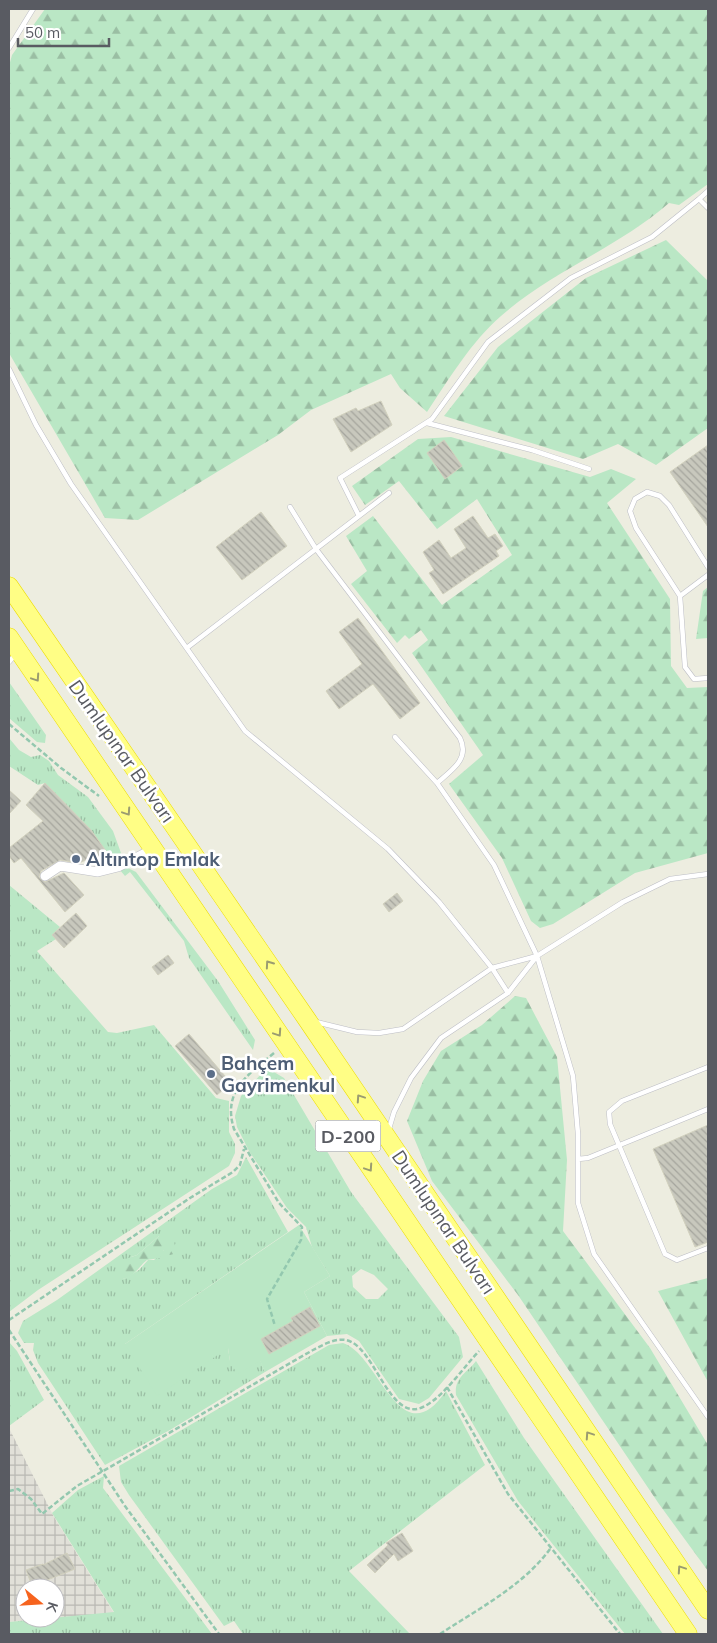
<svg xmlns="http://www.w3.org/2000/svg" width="717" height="1643" font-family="Mulish,sans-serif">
	<defs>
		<pattern id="industrial-grid" width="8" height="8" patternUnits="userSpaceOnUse" patternTransform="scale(1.25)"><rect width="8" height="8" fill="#e1e0d8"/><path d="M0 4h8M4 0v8" fill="none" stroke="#b9b9b3"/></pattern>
		<pattern id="grass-tufts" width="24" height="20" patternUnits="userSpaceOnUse" patternTransform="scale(1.25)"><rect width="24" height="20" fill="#bae7c5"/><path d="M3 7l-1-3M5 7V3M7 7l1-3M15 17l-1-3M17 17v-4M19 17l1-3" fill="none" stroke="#9abea3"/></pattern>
		<pattern id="forest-firs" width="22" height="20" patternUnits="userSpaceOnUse" patternTransform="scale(1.25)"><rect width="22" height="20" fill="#bae7c5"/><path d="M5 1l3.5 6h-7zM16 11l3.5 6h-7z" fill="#9abea3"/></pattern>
		<pattern id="building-back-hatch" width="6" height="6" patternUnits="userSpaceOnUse" patternTransform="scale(1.25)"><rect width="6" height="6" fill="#c8c8bd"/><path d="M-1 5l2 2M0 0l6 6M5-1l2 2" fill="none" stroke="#a5a59d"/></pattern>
	</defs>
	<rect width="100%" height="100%" fill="#edede0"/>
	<path fill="url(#industrial-grid)" fill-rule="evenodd" d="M9 1428 54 1517 114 1613 9 1622ZM25 1588H55V1618H25Z"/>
	<path fill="url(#grass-tufts)" fill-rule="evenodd" d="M9 682 46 735 45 743 37 742 9 718Z
		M9 738 19 750 31 757 40 755 49 761 58 775 88 797 113 831 121 853 117 861H113L90 829 45 783 38 785 9 766Z
		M128 868 136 872 218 981 255 1040 253 1050 189 958 184 941 130 872 125 876 119 869Z
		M9 885 60 927 52 935 56 939 37 951 108 1032 117 1033 154 1025 216 1098 229 1101V1132L235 1144V1153L229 1166 38 1290 9 1312Z
		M269 1069 284 1078 351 1192 459 1337 463 1357 429 1398 419 1404 399 1399 359 1341 347 1334 327 1336 304 1292 330 1276 312 1247 306 1227 287 1208 249 1151 237 1127 235 1116 241 1096 262 1073ZM361 1269 374 1275 388 1289 378 1299H366L353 1287 352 1276Z
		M246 1157 288 1232 125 1344 228 1348 230 1361 260 1360 265 1372 170 1430 105 1465 38 1363 33 1350 34 1343H24L18 1333 23 1321 57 1300 212 1189 237 1175ZM159 1236H166L164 1250 154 1260H148L139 1270 124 1279 122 1275 131 1257 137 1255Z
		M9 1342 17 1351 44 1400 9 1426Z
		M343 1343C379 1354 400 1458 446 1391L485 1465 349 1571 410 1634H243L234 1621 224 1626 129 1495 121 1482 119 1466 329 1345Z
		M476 1361 524 1438 663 1634H625L518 1501 456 1395C454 1377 467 1373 476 1361Z
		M104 1476 103 1488 212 1634H9V1622L114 1612 52 1513 78 1490Z"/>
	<path fill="url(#forest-firs)" d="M45 9H708V184L679 205 669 203C619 247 552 271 501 316 471 342 449 379 427 412L400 388 391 374 311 410 278 435 138 520 105 518 9 353V66L12 55Z
		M666 240 708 281V428L656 465 618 444 583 459 444 416 498 347 586 278Z
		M451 437 590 477 611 469 636 479 607 503 670 599 671 666 687 688 708 687V853L635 873 553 924 540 928 531 921 502 858 449 784 483 755 412 653 428 640 421 630 409 639 405 635 397 643 351 584 367 571 346 536 373 516 442 605 512 555 477 499 437 529 399 481 365 505 352 486 418 439Z
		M708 587V638L696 639 703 591Z
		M515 996 526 998 557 1057 567 1160 563 1231 650 1348 708 1445V1571L659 1504 518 1295 432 1181 407 1121 423 1081 441 1051 482 1025Z
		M166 1235 174 1242 177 1253 170 1255 164 1250 160 1258 147 1260C138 1267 137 1274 124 1279L118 1272 123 1260 137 1255 159 1236Z
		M708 1278V1382L658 1291Z"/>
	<path fill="#bae7c5" d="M299 1225 330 1276 304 1292 327 1336 265 1372 260 1361 237 1374 230 1361 228 1348 157 1396 125 1344Z"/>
	<path fill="url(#building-back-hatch)" stroke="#d2d1be" d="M381 401 392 425 351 452 333 419 356 408 358 411Z
		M444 440 462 466 445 479 427 453Z
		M708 445V527L670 472Z
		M261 512 287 546 242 580 216 547Z
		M473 516 488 538 495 534 503 546 496 551 499 556 443 594 429 573 434 570 423 552 439 540 451 558 466 548 454 529Z
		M358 618 420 703 400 719 373 684 339 709 326 691 362 664 339 632Z
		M45 783 91 830 113 861 102 865 95 856 79 863 60 860 41 871 39 877 45 882 64 873 84 895 65 912 21 858 14 863 9 856V848L43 821 26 805Z
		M9 790 21 801 9 814Z
		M397 893 403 901 389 912 383 904Z
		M76 913 87 926 64 948 52 935Z
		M168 955 174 963 158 975 152 967Z
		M189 1034 231 1083 217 1095 175 1046Z
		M708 1125V1242L695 1247 653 1149Z
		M310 1307 320 1326 269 1354 261 1339 293 1321 291 1318Z
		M402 1533 413 1551 398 1561 394 1554 375 1573 367 1565 388 1545 386 1543Z
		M67 1553 75 1569 32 1586 26 1570 43 1564V1565Z"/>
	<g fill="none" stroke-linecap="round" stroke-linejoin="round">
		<defs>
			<path id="lane" d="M9 48 33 9
				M699 199 708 191
				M9 369 36 425 71 484 245 731 388 849 439 902 492 968 508 993
				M427 423 532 450 589 469
				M290 507 316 549 460 738C470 759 452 770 437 783
				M359 516 340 478 432 419 488 342 571 278 652 237 699 199 708 208
				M708 575 680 596 685 667 694 679 708 678
				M680 596 636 528 630 511 635 499 647 492 660 496 669 505 708 567
				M188 647 389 493
				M9 662 16 654
				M395 737 437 783 494 865 537 956 573 1076 578 1134V1203L594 1254 708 1417
				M316 1022 357 1032 379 1033 403 1029 492 968 537 956 623 902 670 879 708 874
				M708 1067 622 1101 609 1112 610 1124 665 1254 677 1260 708 1248
				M388 1132 394 1112 411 1078 441 1038 508 993 537 956
				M578 1159 588 1158 708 1109"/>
			<path id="street" d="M45 876 60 866 98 872 118 867 153 849"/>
			<path id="highway" d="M9 586 308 1021 708 1610
				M9 637 688 1634"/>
		</defs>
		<use href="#lane" stroke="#bdbec5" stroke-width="5.5"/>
		<use href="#street" stroke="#bdbec5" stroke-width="10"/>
		<use href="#highway" stroke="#eddd00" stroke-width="19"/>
		<path stroke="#93c8af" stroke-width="2.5" stroke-dasharray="5 2.5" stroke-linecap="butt" d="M9 724 61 768 99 796
			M274 1053C248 1075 222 1091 234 1129L279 1203 302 1227 301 1240 267 1299 275 1326
			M9 1320 190 1198 233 1172 240 1165 244 1149
			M9 1330 125 1506 219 1634
			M447 1387 508 1494 620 1634
			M9 1491 18 1489 31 1499 42 1514 77 1486 313 1350C323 1345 334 1338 346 1340 376 1346 389 1426 425 1406 444 1396 464 1367 479 1351
			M440 1634C478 1609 523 1586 550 1549"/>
		<use href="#lane" stroke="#fff" stroke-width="4.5"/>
		<use href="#street" stroke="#fff" stroke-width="9"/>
		<use href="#highway" stroke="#fffe85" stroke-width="18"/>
	</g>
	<defs><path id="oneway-chevron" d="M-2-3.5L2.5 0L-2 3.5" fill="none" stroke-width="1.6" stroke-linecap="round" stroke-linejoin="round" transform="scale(1.25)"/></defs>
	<g stroke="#9b9c70">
		<use href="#oneway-chevron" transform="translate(36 678) rotate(56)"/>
		<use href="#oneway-chevron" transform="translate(127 812) rotate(56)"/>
		<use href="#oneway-chevron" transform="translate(269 964) rotate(-125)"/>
		<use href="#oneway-chevron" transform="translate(278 1033) rotate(56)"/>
		<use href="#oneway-chevron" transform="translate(360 1098) rotate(-124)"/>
		<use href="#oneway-chevron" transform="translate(369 1168) rotate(56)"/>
		<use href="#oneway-chevron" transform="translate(589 1435) rotate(-124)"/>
		<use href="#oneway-chevron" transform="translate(681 1569) rotate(-124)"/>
	</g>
	<g fill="#5c6f8a" stroke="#fff" stroke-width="2">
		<circle cx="76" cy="859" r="5"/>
		<circle cx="211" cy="1074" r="5"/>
	</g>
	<g text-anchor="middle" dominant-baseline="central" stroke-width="5" stroke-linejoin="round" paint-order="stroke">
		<rect fill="#fff" stroke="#8b8c91" stroke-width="1" x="315.5" y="1120.5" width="65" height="31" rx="4"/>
		<g font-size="18" font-weight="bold" fill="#595b62">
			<text x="348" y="1136">D-200</text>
		</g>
		<g font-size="19" fill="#595b62" stroke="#fff">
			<text transform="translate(122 751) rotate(55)">Dumlupınar Bulvarı</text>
			<text transform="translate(444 1222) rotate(56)">Dumlupınar Bulvarı</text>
		</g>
		<g font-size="19" font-weight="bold" fill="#4e5e75" stroke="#fff" text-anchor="start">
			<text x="86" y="859">Altıntop Emlak</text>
			<text x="221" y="1063">Bahçem<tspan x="221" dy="22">Gayrimenkul</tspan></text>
		</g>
	</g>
	<rect width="717" height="1643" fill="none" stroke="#595b62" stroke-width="20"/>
	<g transform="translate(40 1603) rotate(108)"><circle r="24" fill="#ffffff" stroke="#bdbdc0"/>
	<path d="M0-4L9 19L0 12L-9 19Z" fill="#f6631e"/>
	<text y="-8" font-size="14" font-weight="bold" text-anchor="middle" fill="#595b62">K</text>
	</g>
	<path d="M18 38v8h91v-8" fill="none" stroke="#595b62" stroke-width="2.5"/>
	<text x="25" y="38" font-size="15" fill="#595b62" stroke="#ffffff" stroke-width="4" paint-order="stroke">50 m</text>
</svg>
